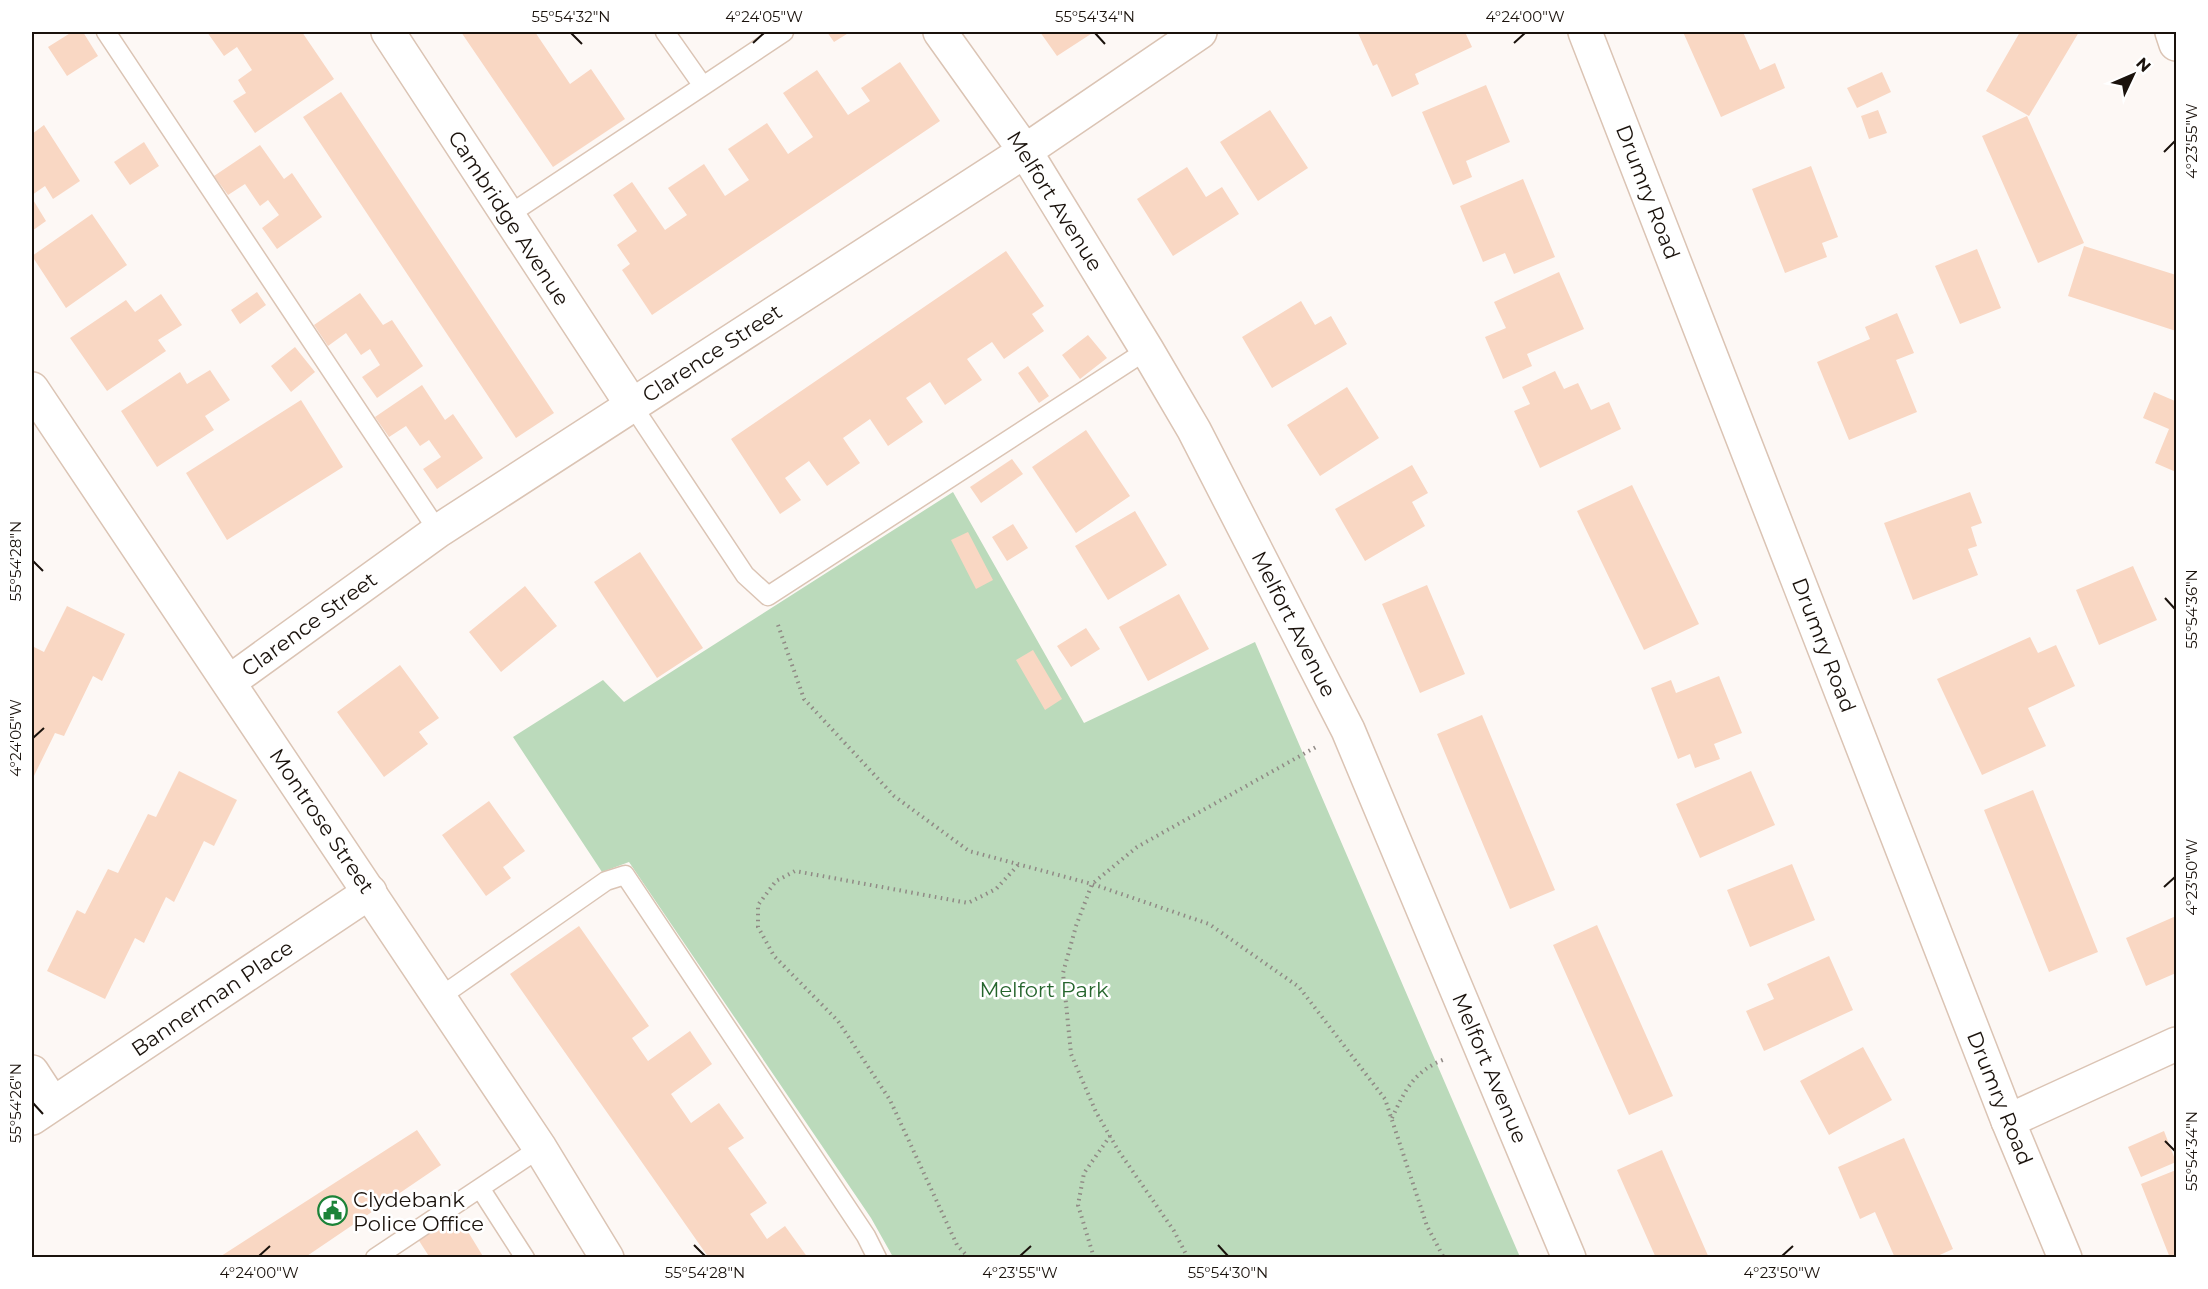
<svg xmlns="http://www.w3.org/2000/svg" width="2208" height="1289" font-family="Montserrat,sans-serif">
	<rect width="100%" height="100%" fill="#fdf8f5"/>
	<path fill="#bbdabb" d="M953 492 1084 723 1255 642 1520 1257H893L871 1218 629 862 602 872 513 737 603 680 624 702Z"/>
	<path fill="#f9d7c3" d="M72 32H83L98 56 67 76 48 47Z
		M207 32H302L334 79 255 133 233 101 246 93 238 80 252 70 237 47 224 56Z
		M461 32H535L570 84 591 69 625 119 553 167Z
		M827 32H850L834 42Z
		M1040 32H1094L1057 56Z
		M1361 32H1465L1472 47 1415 74 1419 84 1392 97 1377 64 1373 66 1358 33Z
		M1683 32H1743L1760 70 1775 63 1785 88 1721 117Z
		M2020 32H2079L2029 116 1986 91Z
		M900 62 940 121 652 315 622 270 630 264 617 245 637 231 613 195 632 182 665 230 687 215 668 188 704 164 725 196 749 180 728 149 767 123 788 154 813 137 783 93 817 70 848 115 870 101 861 88Z
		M1882 72 1891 92 1857 108 1847 88Z
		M1486 85 1510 142 1466 161 1472 177 1453 185 1422 112Z
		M341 92 554 413 516 438 303 117Z
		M1270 110 1308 168 1258 201 1220 142Z
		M1878 110 1887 133 1869 139 1861 116Z
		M2027 116 2084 243 2038 263 1982 136Z
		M44 125 80 181 53 199 45 186 32 195V134Z
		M144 142 159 166 130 185 114 162Z
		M260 145 284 179 292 173 322 217 277 249 262 228 279 215 268 200 260 206 245 184 228 195 214 176Z
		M1811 166 1838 237 1822 243 1827 257 1785 273 1752 189Z
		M1187 167 1206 197 1222 187 1239 214 1173 256 1137 199Z
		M1523 179 1555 257 1514 274 1505 253 1483 262 1460 206Z
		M32 198 46 221 32 231Z
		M92 214 127 265 66 308 32 256Z
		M2084 246 2176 275V331L2068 296Z
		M1977 249 2001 308 1960 324 1935 266Z
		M1006 251 1044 306 1032 314 1044 331 1004 359 992 342 967 359 982 380 945 405 930 382 906 398 923 422 888 446 870 419 843 438 860 463 827 486 809 461 785 478 801 500 780 514 731 439Z
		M1559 272 1584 329 1527 354 1532 366 1503 379 1485 337 1506 328 1494 302Z
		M257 292 266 305 240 324 231 310Z
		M360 293 383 325 392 320 423 366 377 398 362 377 380 365 370 349 361 355 346 333 328 346 314 325Z
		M161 294 182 325 158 340 166 351 107 391 70 338 126 300 135 312Z
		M1301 301 1315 325 1331 316 1347 344 1272 388 1242 337Z
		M1897 313 1914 353 1896 360 1917 412 1849 440 1817 362 1870 339 1865 327Z
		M1088 335 1107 358 1080 379 1062 355Z
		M295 347 315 372 291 392 271 366Z
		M1028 366 1049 396 1039 403 1018 373Z
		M210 370 230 400 205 416 214 430 157 467 121 411 180 372 187 384Z
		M1555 371 1564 389 1578 383 1591 410 1609 402 1621 429 1540 468 1514 411 1530 404 1522 387Z
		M422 385 445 420 453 414 483 458 437 489 423 469 441 457 429 440 420 446 406 426 389 437 375 417Z
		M1347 387 1379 438 1320 476 1287 425Z
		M2154 392 2175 401 2176 397V472L2155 463 2169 429 2143 418Z
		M301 400 343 467 227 540 186 473Z
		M1086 430 1130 496 1076 533 1032 467Z
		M1012 459 1023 474 981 503 970 487Z
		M1412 465 1428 493 1412 502 1425 526 1365 561 1335 509Z
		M1632 485 1699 624 1644 650 1577 511Z
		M1970 492 1982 523 1971 527 1977 546 1968 549 1978 575 1913 600 1884 523Z
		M1135 511 1167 565 1108 600 1075 546Z
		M1013 524 1028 548 1007 561 992 537Z
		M968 532 993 580 976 589 951 540Z
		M640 552 703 648 657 678 594 582Z
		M2133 566 2157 620 2099 645 2076 590Z
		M1427 585 1465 674 1420 693 1382 604Z
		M525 586 557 626 501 672 469 632Z
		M1179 594 1209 649 1148 681 1119 627Z
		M67 606 125 634 102 681 93 676 64 736 55 733 32 780V652L34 647 44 652Z
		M1086 628 1100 649 1071 667 1057 646Z
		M2030 637 2038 653 2056 645 2075 686 2028 708 2046 746 1982 775 1937 679Z
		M1033 650 1062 699 1045 710 1016 660Z
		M400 665 439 718 419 732 428 744 384 777 337 712Z
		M1719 676 1742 733 1714 744 1720 759 1695 768 1690 754 1678 759 1651 688 1671 680 1676 693Z
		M1482 715 1555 890 1510 909 1437 734Z
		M179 771 237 800 214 846 204 841 174 902 166 897 144 943 135 938 105 999 47 971 77 910 85 914 108 869 118 873 148 814 156 817Z
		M1751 771 1775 825 1700 858 1676 804Z
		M2033 790 2098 952 2049 972 1984 810Z
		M489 801 525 851 503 867 511 878 486 896 442 835Z
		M1792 864 1815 920 1750 947 1727 890Z
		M2176 916V973L2146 986 2126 938Z
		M1597 925 1673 1096 1629 1115 1553 945Z
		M579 926 649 1026 632 1038 648 1061 690 1031 712 1064 671 1094 691 1123 719 1103 744 1138 728 1148 767 1203 750 1214 767 1239 785 1226 808 1258H709L510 974Z
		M1829 956 1853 1010 1764 1051 1746 1011 1774 999 1767 984Z
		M1863 1047 1892 1100 1829 1135 1800 1081Z
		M417 1130 441 1165 304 1258H218Z
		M2164 1131 2176 1162 2141 1177 2128 1147Z
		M1904 1138 1953 1249 1933 1258H1895L1875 1212 1860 1219 1838 1167Z
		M1662 1150 1709 1258H1656L1617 1170Z
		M2176 1170V1258H2170L2141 1184Z
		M456 1212 484 1258H430L416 1236Z"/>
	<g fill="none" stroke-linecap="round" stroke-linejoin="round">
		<defs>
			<path id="lane" d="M106 32 438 531
				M703 86 784 32
				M507 216 703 86 665 32
				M632 405 745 575 768 596 1147 350
				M440 997 606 881 625 875 866 1236 877 1258
				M480 1188 525 1258
				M375 1258 540 1148"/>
			<path id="street" d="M388 32 632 405
				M940 32 1025 151 1147 350 1194 430 1348 730 1569 1258
				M2172 32 2176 44
				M229 682 438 531 1025 151 1200 32
				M32 1072 53 1104
				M32 1118 370 892
				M2008 1121 2176 1044"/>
			<path id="secondary" d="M1585 32 2008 1121 2065 1258
				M32 389 540 1148 607 1258"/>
		</defs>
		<use href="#lane" stroke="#dbc4b4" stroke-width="21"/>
		<use href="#street" stroke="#dbc4b4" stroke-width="36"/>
		<use href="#secondary" stroke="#dbc4b4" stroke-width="36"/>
		<path stroke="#908a85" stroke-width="4" stroke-dasharray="1.5 4.5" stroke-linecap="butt" d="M778 625 804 699 894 796 969 851 1092 884 1209 924 1299 987 1385 1099 1427 1226 1444 1258
			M1392 1118C1405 1090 1414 1071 1445 1059
			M969 1258 957 1245 890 1100 838 1021 774 956 758 927V905L776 881 795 871 968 903 996 889 1019 864
			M1094 1258 1078 1205 1084 1173 1110 1136
			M1188 1258 1174 1231 1118 1150 1096 1112 1071 1054 1063 973 1076 926 1092 884 1137 847 1316 747"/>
		<use href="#lane" stroke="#fff" stroke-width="18"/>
		<use href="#street" stroke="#fff" stroke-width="33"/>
		<use href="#secondary" stroke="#fff" stroke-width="33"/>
	</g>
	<path fill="none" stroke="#1a120c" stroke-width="2" d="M571 33 582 44M1095 33 1105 44M753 43 764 33M1514 43 1525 33M2164 152 2175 141M33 561 43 571M2165 598 2175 609M33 738 44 728M2164 887 2175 877M33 1103 43 1114M2165 1141 2175 1151M694 1245 705 1256M1218 1245 1228 1256M259 1256 270 1246M1020 1256 1031 1246M1782 1256 1793 1246"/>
	<defs>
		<symbol id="civic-ring" viewBox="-11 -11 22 22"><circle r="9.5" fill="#fff" stroke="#1c8338" stroke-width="1.5"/><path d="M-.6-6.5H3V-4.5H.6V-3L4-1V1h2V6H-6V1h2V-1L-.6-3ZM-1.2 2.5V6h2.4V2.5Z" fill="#1c8338"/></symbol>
	</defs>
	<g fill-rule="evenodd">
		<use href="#civic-ring" x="316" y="1194" width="33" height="33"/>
	</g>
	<g text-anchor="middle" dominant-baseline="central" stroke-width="5" stroke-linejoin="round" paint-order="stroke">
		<g font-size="21" fill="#1a120c" stroke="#fff">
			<text transform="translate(1648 192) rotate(69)">Drumry Road</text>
			<text transform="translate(1055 201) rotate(58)">Melfort Avenue</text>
			<text transform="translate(509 218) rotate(57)">Cambridge Avenue</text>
			<text transform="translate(712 353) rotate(-33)">Clarence Street</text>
			<text transform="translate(309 624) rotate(-36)">Clarence Street</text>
			<text transform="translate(1294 624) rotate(63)">Melfort Avenue</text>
			<text transform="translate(1824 645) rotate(69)">Drumry Road</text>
			<text transform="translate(322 821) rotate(56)">Montrose Street</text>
			<text transform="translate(212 998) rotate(-34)">Bannerman Place</text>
			<text transform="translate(1490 1068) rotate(67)">Melfort Avenue</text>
			<text transform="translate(2000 1098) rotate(68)">Drumry Road</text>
		</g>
		<g font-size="21" fill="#26652d" stroke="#fff">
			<text x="1044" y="989">Melfort Park</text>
		</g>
		<g font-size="21" fill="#1a120c" stroke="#fff" text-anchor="start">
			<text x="353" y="1199">Clydebank<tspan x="353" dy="24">Police Office</tspan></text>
		</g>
	</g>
	<rect width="2208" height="1289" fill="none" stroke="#ffffff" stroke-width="66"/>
	<g transform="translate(2133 75) rotate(46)" stroke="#ffffff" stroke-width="4.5" paint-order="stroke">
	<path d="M0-4.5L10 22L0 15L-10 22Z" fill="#1a120c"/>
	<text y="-9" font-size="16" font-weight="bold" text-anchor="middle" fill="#1a120c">N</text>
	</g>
	<rect x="33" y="33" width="2142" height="1223" fill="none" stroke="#1a120c" stroke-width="2"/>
	<g font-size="15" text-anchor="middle" fill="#1a120c">
		<text x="571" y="22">55°54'32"N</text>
		<text x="764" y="22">4°24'05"W</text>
		<text x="1095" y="22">55°54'34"N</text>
		<text x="1525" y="22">4°24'00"W</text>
		<text transform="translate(2192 141) rotate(-90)" y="5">4°23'55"W</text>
		<text transform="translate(16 561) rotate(-90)" y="5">55°54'28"N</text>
		<text transform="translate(2192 609) rotate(-90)" y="5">55°54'36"N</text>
		<text transform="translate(16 738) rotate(-90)" y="5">4°24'05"W</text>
		<text transform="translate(2192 877) rotate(-90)" y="5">4°23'50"W</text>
		<text transform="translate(16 1103) rotate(-90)" y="5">55°54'26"N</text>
		<text transform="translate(2192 1151) rotate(-90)" y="5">55°54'34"N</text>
		<text x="259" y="1278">4°24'00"W</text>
		<text x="705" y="1278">55°54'28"N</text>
		<text x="1020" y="1278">4°23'55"W</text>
		<text x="1228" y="1278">55°54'30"N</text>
		<text x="1782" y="1278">4°23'50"W</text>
	</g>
</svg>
